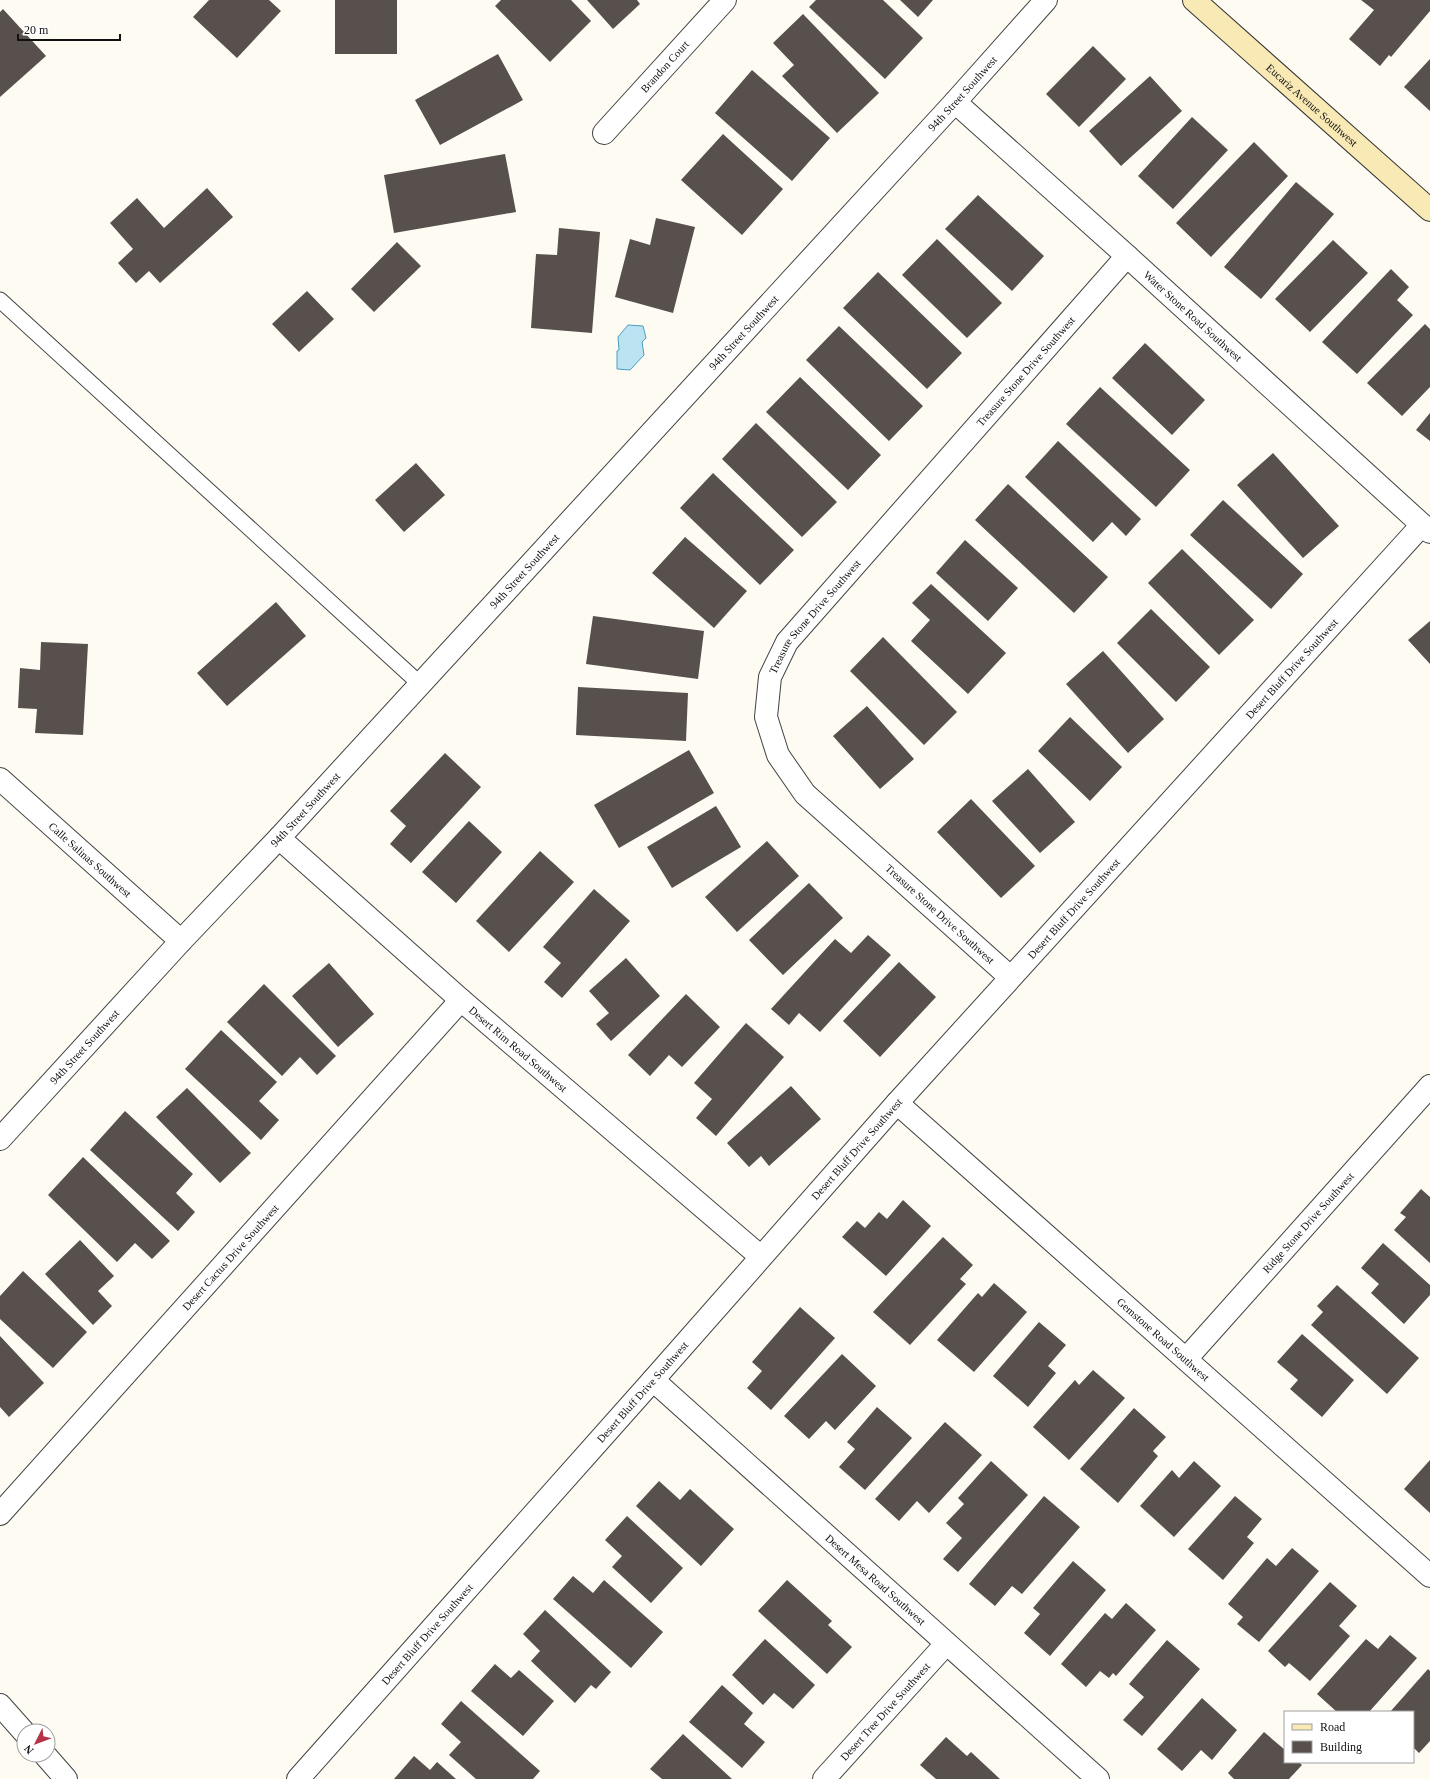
<svg xmlns="http://www.w3.org/2000/svg" width="1430" height="1779" font-family="'Times New Roman',serif">
	<rect width="100%" height="100%" fill="#fefbf3"/>
	<path fill="#bce3f1" stroke="#4a9fc1" d="M628 325 643 326 646 338 642 342 644 355 630 370 617 369V351L619 350 618 337Z"/>
	<path fill="#57504d" d="M209 0H269L281 11 237 58 193 17Z
		M335 0H397V54H335Z
		M501 0H571L591 21 550 62 495 6Z
		M587 0H637L640 4 613 29Z
		M816 0H883L923 38 885 79 809 7Z
		M900 0H933L918 17Z
		M1361 0H1430V11L1391 57 1389 55 1380 66 1349 39 1374 10Z
		M3 9 46 56 0 97V12Z
		M803 14 879 93 837 133 782 76 794 65 773 43Z
		M1093 46 1126 79 1079 127 1046 94Z
		M498 54 523 100 440 145 415 100Z
		M1430 59V111L1404 87Z
		M752 70 830 138 792 181 715 113Z
		M1150 76 1182 111 1121 166 1089 131Z
		M1192 117 1228 150 1173 209 1138 176Z
		M723 134 783 189 742 235 681 180Z
		M1254 142 1288 176 1211 257 1176 223Z
		M505 154 516 212 394 233 384 175Z
		M1296 182 1334 214 1261 299 1224 267Z
		M207 188 233 217 160 283 149 271 136 283 118 263 133 249 110 223 137 198 164 228Z
		M978 195 1044 256 1012 291 945 229Z
		M656 218 695 227 673 313 615 297 630 239 650 245Z
		M559 228 600 232 592 333 531 328 536 254 557 255Z
		M937 239 1002 303 967 338 902 275Z
		M1333 240 1368 273 1310 332 1275 299Z
		M397 242 421 266 374 312 351 289Z
		M1391 269 1409 287 1397 300 1413 315 1357 374 1322 342Z
		M878 272 962 353 927 389 843 308Z
		M307 291 334 319 299 352 272 324Z
		M1425 324 1430 329V387L1402 416 1367 383Z
		M839 326 923 406 889 441 806 360Z
		M1145 343 1205 400 1172 435 1112 378Z
		M800 377 881 455 848 490 766 412Z
		M1100 387 1190 470 1156 507 1066 424Z
		M1430 413V441L1416 430Z
		M756 423 837 502 802 537 722 459Z
		M1058 441 1141 519 1126 536 1112 522 1093 542 1025 477Z
		M1273 453 1339 526 1303 558 1237 485Z
		M416 463 445 495 404 532 375 500Z
		M713 473 794 550 760 585 680 508Z
		M1008 484 1108 577 1074 613 975 520Z
		M1223 500 1303 574 1271 609 1190 535Z
		M685 537 747 591 714 628 652 573Z
		M965 540 1018 588 988 621 936 573Z
		M1182 549 1254 620 1219 655 1148 583Z
		M931 584 1006 653 968 694 911 641 930 620 912 603Z
		M276 602 306 636 227 706 197 673Z
		M1151 609 1210 667 1176 702 1117 643Z
		M593 616 704 631 698 679 586 664Z
		M1430 621V664L1408 640Z
		M883 637 957 712 924 745 850 671Z
		M41 642 88 644 83 735 35 733 37 709 18 708 20 668 40 670Z
		M1103 651 1164 719 1128 753 1066 684Z
		M578 687 688 693 686 741 576 735Z
		M867 706 914 759 880 789 833 736Z
		M1070 717 1122 767 1090 801 1038 751Z
		M689 750 714 793 619 848 594 805Z
		M445 753 481 787 411 863 390 844 406 826 390 811Z
		M1028 769 1075 822 1040 853 992 801Z
		M971 799 1035 866 1001 898 937 832Z
		M716 806 741 847 672 888 647 847Z
		M469 821 502 852 456 903 422 872Z
		M767 841 799 876 737 932 705 897Z
		M540 851 574 882 509 952 476 921Z
		M809 883 843 918 783 975 749 940Z
		M594 889 630 921 562 998 544 982 561 963 543 947Z
		M868 935 891 955 820 1032 799 1013 789 1025 771 1009 835 939 851 953Z
		M626 958 660 996 611 1041 596 1024 609 1013 589 991Z
		M899 962 936 997 880 1057 843 1021Z
		M329 963 374 1014 338 1047 292 996Z
		M264 984 336 1056 317 1075 300 1057 282 1076 227 1022Z
		M686 994 720 1027 682 1067 669 1055 650 1076 628 1055Z
		M746 1023 784 1057 716 1136 696 1118 712 1099 694 1083Z
		M221 1030 277 1082 259 1101 279 1120 261 1140 185 1069Z
		M791 1086 821 1119 769 1166 761 1156 749 1167 727 1143Z
		M187 1088 251 1153 220 1183 156 1117Z
		M125 1111 193 1174 176 1193 195 1212 178 1231 90 1150Z
		M83 1157 170 1241 152 1259 135 1243 117 1262 48 1195Z
		M1421 1189 1430 1197V1263L1394 1230 1406 1217 1400 1213Z
		M903 1200 931 1226 886 1276 842 1237 857 1221 865 1228 879 1212 887 1219Z
		M943 1237 973 1265 960 1279 966 1284 910 1345 873 1312Z
		M80 1240 114 1276 98 1291 112 1306 93 1325 45 1274Z
		M1383 1243 1430 1285V1295L1404 1324 1371 1293 1379 1284 1361 1268Z
		M23 1271 87 1332 53 1368 0 1319V1296Z
		M994 1283 1027 1312 974 1372 937 1340 978 1293 982 1297Z
		M1337 1285 1419 1358 1387 1394 1311 1325 1323 1312 1317 1306Z
		M800 1307 835 1338 771 1410 747 1388 762 1371 752 1362Z
		M1039 1322 1066 1345 1048 1366 1056 1373 1028 1407 993 1376Z
		M1302 1334 1354 1380 1322 1417 1290 1389 1298 1380 1277 1362Z
		M0 1336 44 1383 9 1417 0 1407Z
		M842 1354 876 1386 835 1430 826 1421 809 1439 784 1416Z
		M1093 1370 1125 1398 1069 1460 1033 1427 1075 1380 1079 1385Z
		M877 1407 912 1438 865 1490 839 1467 855 1449 847 1442Z
		M1134 1408 1166 1437 1153 1451 1158 1456 1118 1503 1080 1469Z
		M945 1422 982 1455 929 1513 917 1501 899 1521 875 1499Z
		M1430 1460V1513L1404 1489Z
		M991 1461 1028 1495 958 1572 943 1559 962 1538 946 1523 964 1504 958 1498Z
		M1194 1461 1221 1486 1174 1537 1140 1506 1172 1470 1179 1478Z
		M659 1481 680 1500 690 1489 734 1529 701 1566 636 1506Z
		M1044 1496 1080 1527 1022 1594 1012 1586 995 1606 969 1584Z
		M1235 1496 1262 1519 1247 1537 1254 1543 1223 1580 1188 1549Z
		M627 1516 683 1568 651 1603 612 1567 622 1556 605 1540Z
		M1292 1548 1319 1571 1259 1642 1237 1624 1243 1617 1228 1604 1267 1558 1276 1566Z
		M1073 1561 1106 1590 1050 1656 1024 1633 1040 1614 1033 1608Z
		M573 1576 593 1593 604 1580 663 1632 631 1668 553 1599Z
		M787 1580 832 1621 828 1625 852 1647 827 1674 758 1611Z
		M1330 1582 1357 1606 1339 1626 1350 1636 1310 1681 1289 1663 1285 1667 1268 1651Z
		M1126 1603 1156 1630 1116 1676 1113 1673 1109 1678 1100 1671 1086 1687 1061 1664 1105 1613 1112 1619Z
		M545 1610 611 1672 596 1689 591 1685 575 1703 531 1661 540 1651 523 1634Z
		M1390 1635 1417 1658 1369 1712H1337L1317 1694 1366 1639 1378 1649Z
		M765 1639 815 1685 793 1709 774 1693 763 1705 732 1675Z
		M1167 1640 1200 1669 1142 1736 1123 1720 1144 1697 1129 1684Z
		M495 1664 511 1678 519 1670 554 1701 523 1736 471 1691Z
		M1428 1669 1430 1671V1741L1419 1753 1413 1747V1712H1390Z
		M722 1685 753 1713 744 1724 765 1742 742 1768 689 1722Z
		M1202 1698 1237 1730 1212 1760 1201 1750 1182 1771 1157 1749Z
		M461 1701 540 1771 533 1779H476L449 1755 461 1742 441 1724Z
		M1264 1732 1285 1750V1762H1299L1302 1765 1289 1779H1234L1228 1773Z
		M683 1734 732 1779H662L650 1769Z
		M946 1737 967 1756 971 1752 1000 1779H936L920 1765Z
		M414 1756 430 1770 437 1762 456 1779H394Z"/>
	<g fill="none" stroke-linecap="round" stroke-linejoin="round">
		<defs>
			<path id="lane" d="M0 300 420 684"/>
			<g id="street">
				<path id="s1" d="M955 102 1127 256 1430 532"/>
				<path id="s2" d="M604 133 725 0"/>
				<path id="s3" d="M0 779 181 941"/>
				<path id="s4" d="M279 838 461 1000 761 1257"/>
				<path id="s5" d="M1010 977 805 794 778 755 766 717 770 677 787 642 1127 256"/>
				<path id="s6" d="M897 1103 1430 1576"/>
				<path id="s7" d="M0 1139 181 941 279 838 955 102 1046 0"/>
				<path id="s8" d="M1186 1359 1430 1086"/>
				<path id="s9" d="M653 1380 1098 1779"/>
				<path id="s10" d="M0 1514 461 1000"/>
				<path d="M0 1705 24 1732"/>
				<path d="M45 1755 66 1779"/>
				<path id="s11" d="M298 1779 653 1380 897 1103 1422 525"/>
				<path id="s12" d="M824 1779 946 1644"/>
			</g>
			<g id="secondary">
				<path id="s13" d="M1194 0 1430 210"/>
			</g>
		</defs>
		<use href="#lane" stroke="#434343" stroke-width="17"/>
		<use href="#street" stroke="#434343" stroke-width="24"/>
		<use href="#secondary" stroke="#323232" stroke-width="24"/>
		<use href="#lane" stroke="#fff" stroke-width="15"/>
		<use href="#street" stroke="#fff" stroke-width="22"/>
		<use href="#secondary" stroke="#f8e9b5" stroke-width="22"/>
	</g>
	<g text-anchor="middle" dominant-baseline="central" stroke-width="4" stroke-linejoin="round" paint-order="stroke">
		<g font-size="11" fill="#101010" stroke="#fff">
			<text stroke="none"><textPath href="#s2" startOffset="90">Brandon Court</textPath></text>
			<text stroke="none"><textPath href="#s7" startOffset="1421">94th Street Southwest</textPath></text>
			<text stroke="none"><textPath href="#s13" startOffset="158">Eucariz Avenue Southwest</textPath></text>
			<text stroke="none"><textPath href="#s1" startOffset="320">Water Stone Road Southwest</textPath></text>
			<text stroke="none"><textPath href="#s7" startOffset="1097">94th Street Southwest</textPath></text>
			<text stroke="none"><textPath href="#s5" startOffset="802">Treasure Stone Drive Southwest</textPath></text>
			<text stroke="none"><textPath href="#s7" startOffset="773">94th Street Southwest</textPath></text>
			<text stroke="none"><textPath href="#s5" startOffset="478">Treasure Stone Drive Southwest</textPath></text>
			<text stroke="none"><textPath href="#s11" startOffset="1490">Desert Bluff Drive Southwest</textPath></text>
			<text stroke="none"><textPath href="#s7" startOffset="449">94th Street Southwest</textPath></text>
			<text stroke="none"><textPath href="#s3" startOffset="121">Calle Salinas Southwest</textPath></text>
			<text stroke="none"><textPath href="#s11" startOffset="1166">Desert Bluff Drive Southwest</textPath></text>
			<text transform="translate(940 914) rotate(42)">Treasure Stone Drive Southwest</text>
			<text stroke="none"><textPath href="#s7" startOffset="125">94th Street Southwest</textPath></text>
			<text stroke="none"><textPath href="#s4" startOffset="319">Desert Rim Road Southwest</textPath></text>
			<text stroke="none"><textPath href="#s11" startOffset="842">Desert Bluff Drive Southwest</textPath></text>
			<text stroke="none"><textPath href="#s8" startOffset="183">Ridge Stone Drive Southwest</textPath></text>
			<text stroke="none"><textPath href="#s10" startOffset="345">Desert Cactus Drive Southwest</textPath></text>
			<text stroke="none"><textPath href="#s6" startOffset="356">Gemstone Road Southwest</textPath></text>
			<text stroke="none"><textPath href="#s11" startOffset="518">Desert Bluff Drive Southwest</textPath></text>
			<text stroke="none"><textPath href="#s9" startOffset="299">Desert Mesa Road Southwest</textPath></text>
			<text stroke="none"><textPath href="#s11" startOffset="194">Desert Bluff Drive Southwest</textPath></text>
			<text stroke="none"><textPath href="#s12" startOffset="91">Desert Tree Drive Southwest</textPath></text>
		</g>
	</g>
	<rect x="1284" y="1711" width="130" height="52" fill="#ffffff" stroke="#9f9f9f"/>
	<rect x="1292" y="1724" width="20" height="6" fill="#f8e9b5" stroke="#9f9f9f"/>
	<text x="1320" y="1731" font-size="12" fill="#101010">Road</text>
	<rect x="1292" y="1741" width="20" height="12" fill="#57504d" stroke="#9f9f9f"/>
	<text x="1320" y="1751" font-size="12" fill="#101010">Building</text>
	<g transform="translate(36 1743) rotate(228)"><circle r="19" fill="#ffffff" stroke="#9f9f9f"/>
	<path d="M0-3L7 15L0 10L-7 15Z" fill="#b33448"/>
	<text y="-6" font-size="11" font-weight="bold" text-anchor="middle" fill="#101010">N</text>
	</g>
	<path d="M18 34v6h102v-6" fill="none" stroke="#101010" stroke-width="2"/>
	<text x="24" y="34" font-size="12" fill="#101010" stroke="#ffffff" stroke-width="3" paint-order="stroke">20 m</text>
</svg>
